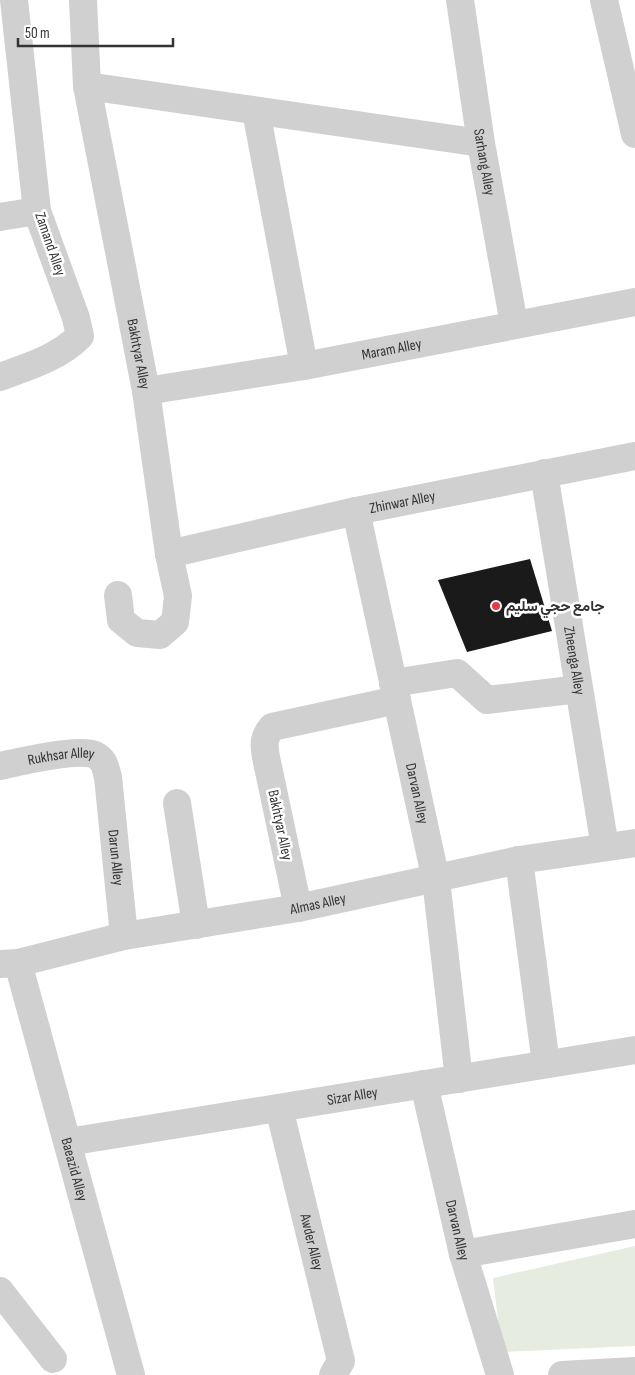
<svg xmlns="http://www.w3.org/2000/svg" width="635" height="1375" font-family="'Sofia Sans Condensed',Vazirmatn,sans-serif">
	<rect width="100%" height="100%" fill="#fff"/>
	<path fill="#e6ecdf" d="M635 1246V1346L502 1352 493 1278Z"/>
	<path fill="#1a1a1a" d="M530 559 552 631 467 652 438 580Z"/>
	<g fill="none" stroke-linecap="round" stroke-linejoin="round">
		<g stroke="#d0d0d0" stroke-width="28">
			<path id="s1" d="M83 0 87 86 146 391 169 554 178 596 175 622 160 635 137 633 121 620 118 595"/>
			<path id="s2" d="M460 0 481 143 514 324"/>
			<path d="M604 0 635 134"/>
			<path d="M87 86 481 143"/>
			<path d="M256 111 304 366"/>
			<path d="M0 217 37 211"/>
			<path d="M0 377C29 366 58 358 80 336L76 318 37 211 14 0"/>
			<path id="s3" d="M146 391 304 366 635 302"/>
			<path id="s4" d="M544 473 605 847"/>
			<path id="s5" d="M356 511 436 880 459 1079"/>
			<path id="s6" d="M169 554 356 511 635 456"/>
			<path d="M393 683 457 673 487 700 579 689"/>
			<path id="s7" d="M0 766C18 762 82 747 95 755 105 760 105 767 108 777L124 936"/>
			<path d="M177 803 196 925"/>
			<path d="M519 860 546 1064"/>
			<path d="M298 908 267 762C264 747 262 739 272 727L397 700"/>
			<path id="s8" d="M18 963 131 1375"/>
			<path id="s9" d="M0 964 18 963 124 936 298 908 519 860 635 843"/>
			<path id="s10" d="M424 1084 463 1254 500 1375"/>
			<path id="s11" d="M279 1108 341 1361 333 1375"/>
			<path id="s12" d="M68 1142 635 1050"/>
			<path d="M463 1254 635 1224"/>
			<path d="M0 1291 53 1359"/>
			<path d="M562 1375 635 1371"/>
		</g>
	</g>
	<circle fill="#e63946" stroke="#fff" stroke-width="2" cx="496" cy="606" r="5"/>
	<g text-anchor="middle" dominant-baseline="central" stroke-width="5" stroke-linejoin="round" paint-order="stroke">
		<g font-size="15" fill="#333" stroke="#fff">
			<text stroke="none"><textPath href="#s2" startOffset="164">Sarhang Alley</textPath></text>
			<text transform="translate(50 244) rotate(71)">Zamand Alley</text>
			<text stroke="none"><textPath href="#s3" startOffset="249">Maram Alley</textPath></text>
			<text stroke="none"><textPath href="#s1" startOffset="359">Bakhtyar Alley</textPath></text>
			<text stroke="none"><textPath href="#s6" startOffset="239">Zhinwar Alley</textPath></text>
			<text stroke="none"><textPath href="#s4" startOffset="190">Zheenga Alley</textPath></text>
			<text stroke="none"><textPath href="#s7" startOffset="62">Rukhsar Alley</textPath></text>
			<text stroke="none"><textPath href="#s5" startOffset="289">Darvan Alley</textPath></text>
			<text transform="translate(280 825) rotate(78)">Bakhtyar Alley</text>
			<text stroke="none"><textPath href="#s7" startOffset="204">Darun Alley</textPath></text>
			<text stroke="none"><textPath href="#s9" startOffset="324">Almas Alley</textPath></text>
			<text stroke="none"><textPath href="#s12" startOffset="288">Sizar Alley</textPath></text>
			<text stroke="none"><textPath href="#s8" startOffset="214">Baeazid Alley</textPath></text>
			<text stroke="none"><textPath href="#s10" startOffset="150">Darvan Alley</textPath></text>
			<text stroke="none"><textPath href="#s11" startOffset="138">Awder Alley</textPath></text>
		</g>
		<g font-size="15" font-weight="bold" fill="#333" stroke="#fff" text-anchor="start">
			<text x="506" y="606">جامع حجي سليم</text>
		</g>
	</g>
	<path d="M18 38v8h155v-8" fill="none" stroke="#333333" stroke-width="2.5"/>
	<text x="25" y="38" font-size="15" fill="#333333" stroke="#ffffff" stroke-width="4" paint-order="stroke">50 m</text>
</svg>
